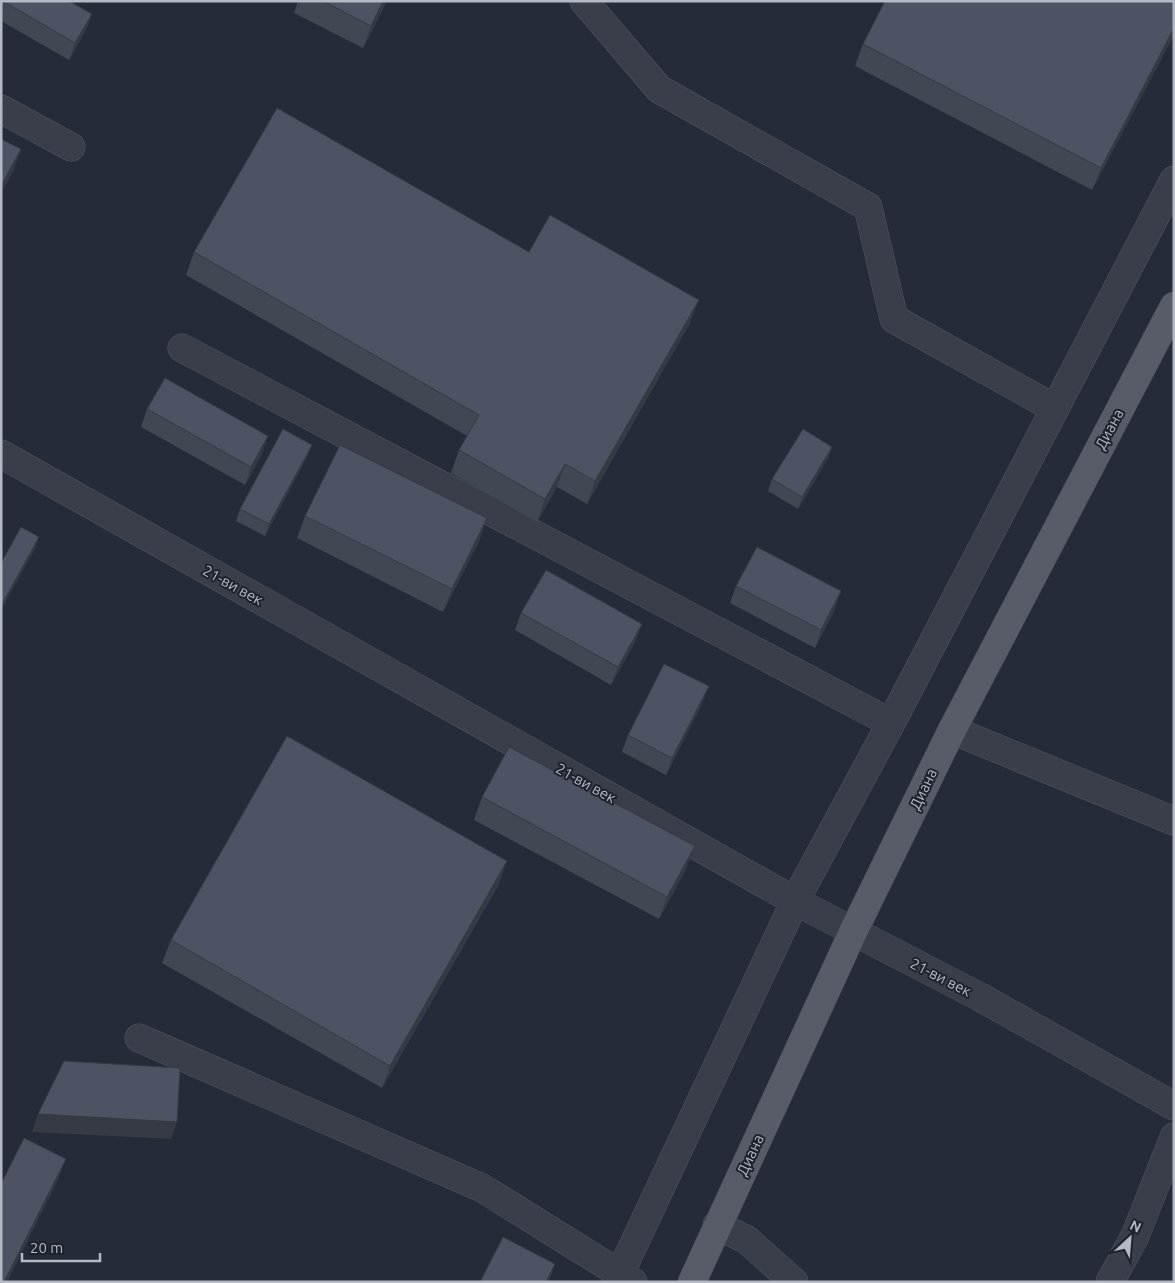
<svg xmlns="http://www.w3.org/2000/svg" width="1175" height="1283" font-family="Ubuntu,sans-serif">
	<rect width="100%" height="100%" fill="#262b39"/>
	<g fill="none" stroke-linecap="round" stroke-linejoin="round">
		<defs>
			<path id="minor" d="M584 1 659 89 868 207 894 319 1054 408
				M1 109 71 147
				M182 348 891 723
				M1 454 795 901 980 997 1174 1106
				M952 730 1174 821
				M139 1038 482 1188 633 1282
				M717 1225 747 1240 794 1282
				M616 1282 795 901 891 723 1174 180
				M1110 1282 1135 1236 1174 1137"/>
			<path id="major" d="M692 1282 853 932 952 730 1174 306"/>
		</defs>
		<use href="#minor" stroke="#525661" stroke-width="29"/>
		<use href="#major" stroke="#434752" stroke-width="29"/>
		<use href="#minor" stroke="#393e4a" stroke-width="28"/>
		<use href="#major" stroke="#585c69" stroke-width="28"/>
	</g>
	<path fill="#424754" d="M1 1H69L92 14 85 32 69 60 1 21Z
		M298 1H387L363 48 294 13Z
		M1174 1V35L1092 190 855 66 863 44Z
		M194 252H529L690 323 587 504 557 487 537 522 451 473 459 450 467 436 186 275Z
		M147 409 262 454 245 485 141 427Z
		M312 445 307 457 265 536 236 521 240 509Z
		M832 447 828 458 798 509 768 491 772 479Z
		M305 516 487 518 479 541 443 612 297 538Z
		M736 586 835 609 815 648 730 603Z
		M521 613 642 624 635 642 611 685 515 630Z
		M702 704 666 775 622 752 628 735Z
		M482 797 686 869 659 919 474 820Z
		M499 884 382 1088 162 963 171 940Z"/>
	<path fill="#363a45" d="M383 1H387L363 48 371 26Z
		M92 14 85 32 69 60 75 43Z
		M1174 28V35L1092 190 1101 168Z
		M21 149 13 172 1 193V186Z
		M699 300 690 323 587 504 595 481Z
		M268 436 262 454 245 485 251 467Z
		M312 445 307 457 265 536 269 524Z
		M832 447 828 458 798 509 802 497Z
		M565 464 557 487 537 522 545 499Z
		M487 518 479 541 443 612 452 589Z
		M39 537 35 549 1 610V606Z
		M841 591 835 609 815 648 821 630Z
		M642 624 635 642 611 685 618 667Z
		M709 686 702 704 666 775 672 758Z
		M695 846 686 869 659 919 667 897Z
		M507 861 499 884 382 1088 390 1066Z
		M38 1114 177 1122 171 1139 32 1132Z
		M66 1159 57 1182 7 1282H4Z
		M555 1264 549 1282H546Z"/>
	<path fill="#4d5362" stroke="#363a45" d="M3 1H69L92 14 75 43Z
		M323 1H383L371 26Z
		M885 1H1174V28L1101 168 863 44Z
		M277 108 529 252 550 215 699 300 595 481 565 464 545 499 459 450 479 415 194 252Z
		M1 139 21 149 1 186Z
		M165 378 268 436 251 467 147 409Z
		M283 429 312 445 269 524 240 509Z
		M803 429 832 447 802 497 772 479Z
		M340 445 487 518 452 589 305 516Z
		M21 527 39 537 1 606V563Z
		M757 547 841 591 821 630 736 586Z
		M546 570 642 624 618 667 521 613Z
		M664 664 709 686 672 758 628 735Z
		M287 736 507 861 390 1066 171 940Z
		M509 747 695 846 667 897 482 797Z
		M64 1061 180 1068 177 1122 38 1114Z
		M24 1138 66 1159 4 1282H1V1184Z
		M503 1237 555 1264 546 1282H480Z"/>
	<g text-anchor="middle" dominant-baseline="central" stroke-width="4" stroke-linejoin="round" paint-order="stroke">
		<g font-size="15" fill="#b5b9c5" stroke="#1f232e">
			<text transform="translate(1109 429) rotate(-62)">Диана</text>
			<text transform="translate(233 585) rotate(29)">21-ви век</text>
			<text transform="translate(586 783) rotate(29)">21-ви век</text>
			<text transform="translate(923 789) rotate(-64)">Диана</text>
			<text transform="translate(941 977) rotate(27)">21-ви век</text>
			<text transform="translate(750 1155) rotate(-65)">Диана</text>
		</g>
	</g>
	<rect width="1175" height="1283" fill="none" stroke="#b5b9c5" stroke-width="5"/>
	<g transform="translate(1130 1238) rotate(26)" stroke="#1f232e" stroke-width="4" paint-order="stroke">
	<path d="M0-4L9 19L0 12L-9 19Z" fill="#b5b9c5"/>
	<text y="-8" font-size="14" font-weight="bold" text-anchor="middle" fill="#b5b9c5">N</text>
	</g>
	<path d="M22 1253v8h78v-8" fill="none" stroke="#b5b9c5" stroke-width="2.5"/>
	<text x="30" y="1253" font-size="15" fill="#b5b9c5" stroke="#1f232e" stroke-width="4" paint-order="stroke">20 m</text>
</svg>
